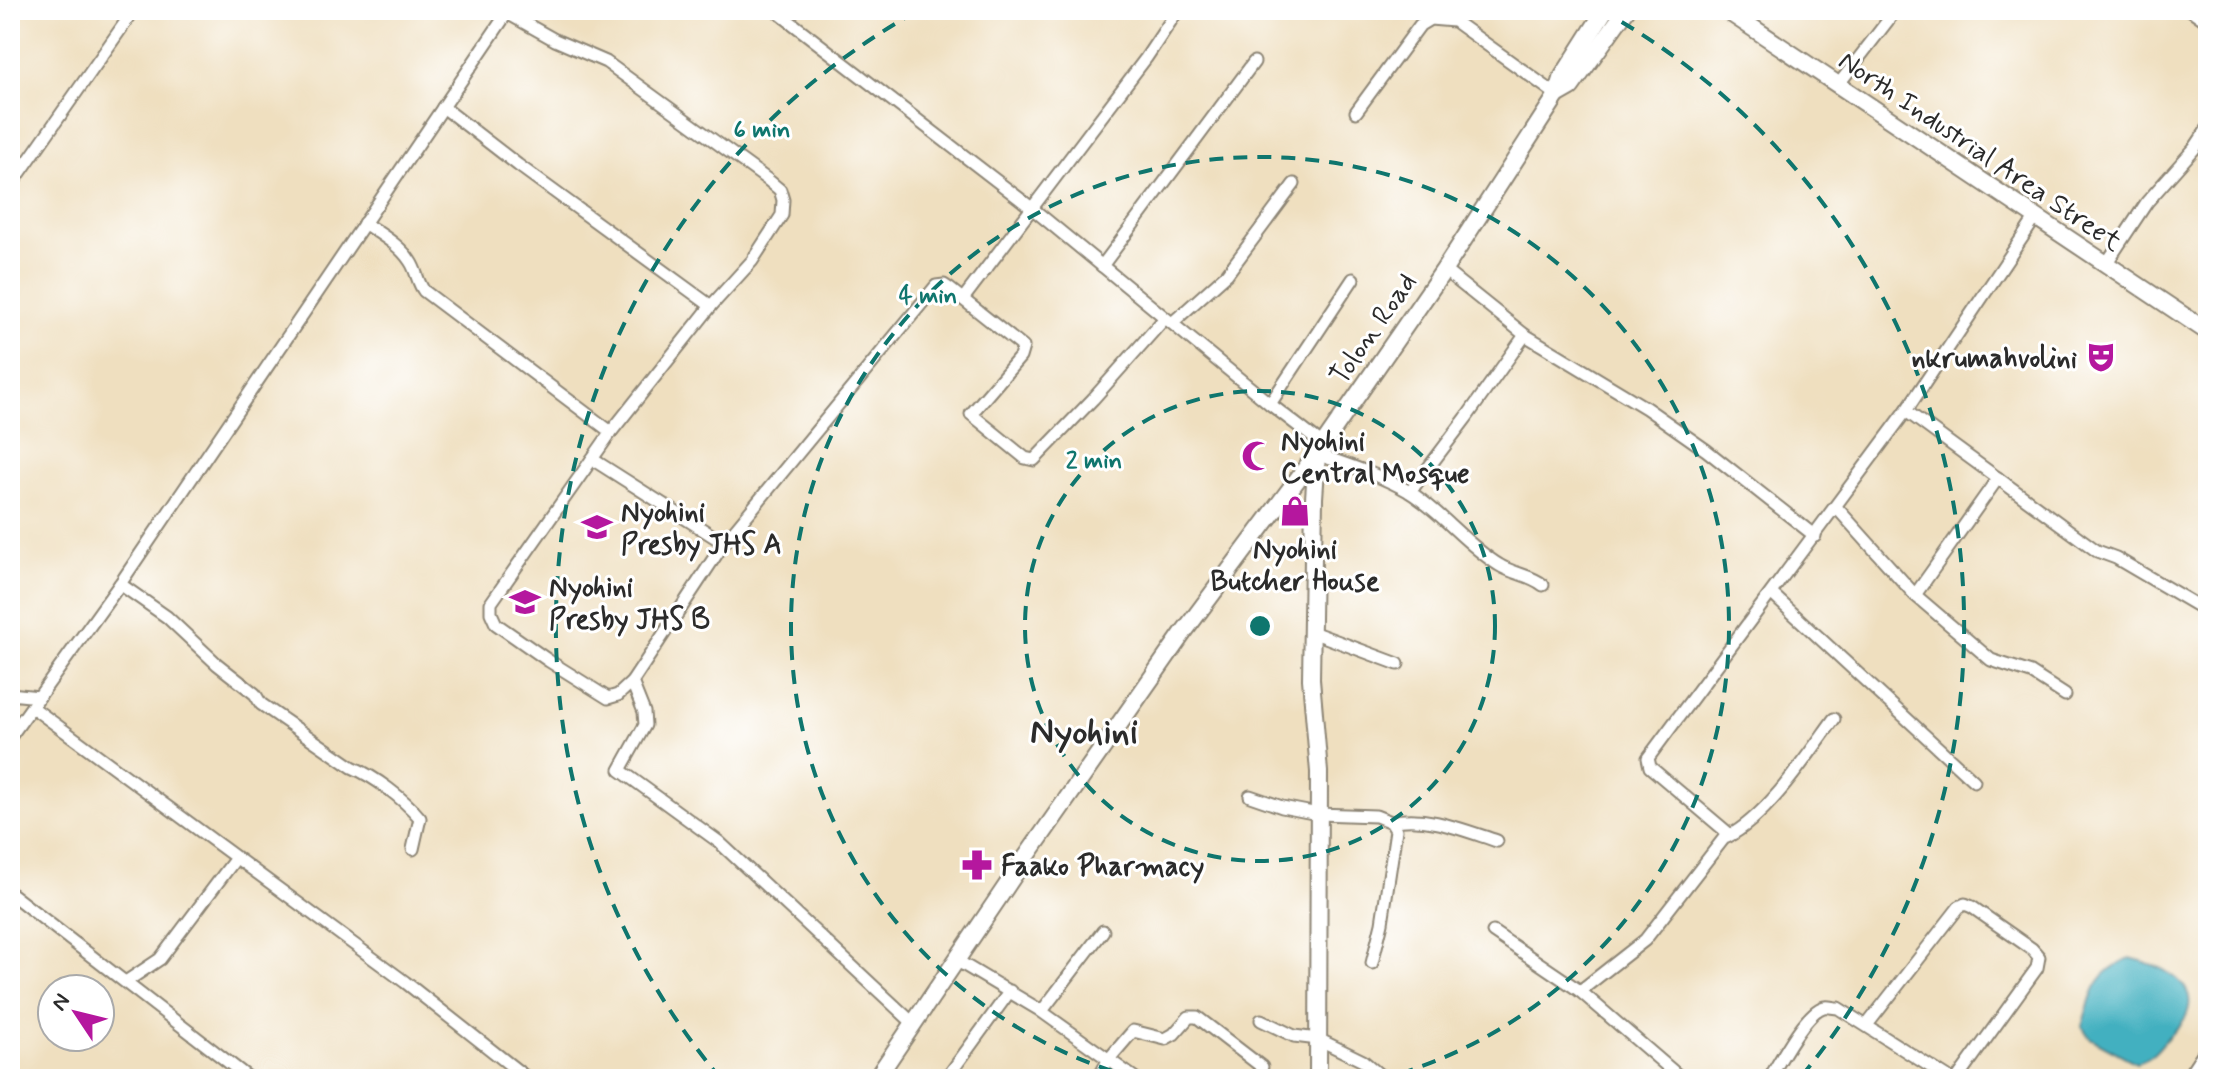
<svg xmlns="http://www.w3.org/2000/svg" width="2218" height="1089" viewBox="0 0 2218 1089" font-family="Mynerve,sans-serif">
  <rect width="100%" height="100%" fill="#fff"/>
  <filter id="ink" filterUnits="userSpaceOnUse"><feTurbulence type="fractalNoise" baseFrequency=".0125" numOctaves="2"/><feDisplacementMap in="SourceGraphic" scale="16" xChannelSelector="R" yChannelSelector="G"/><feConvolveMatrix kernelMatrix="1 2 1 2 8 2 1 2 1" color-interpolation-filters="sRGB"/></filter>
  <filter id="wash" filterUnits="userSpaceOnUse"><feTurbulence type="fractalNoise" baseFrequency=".006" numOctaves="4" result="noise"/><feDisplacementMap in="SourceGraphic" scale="32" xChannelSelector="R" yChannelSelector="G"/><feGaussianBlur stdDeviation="1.8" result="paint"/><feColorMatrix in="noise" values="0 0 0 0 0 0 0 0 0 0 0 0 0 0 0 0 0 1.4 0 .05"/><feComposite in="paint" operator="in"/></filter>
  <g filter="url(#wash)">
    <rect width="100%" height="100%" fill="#efdfbf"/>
    <path fill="#43b0c0" stroke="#376e76" stroke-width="2" d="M2130,958C2153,963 2198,980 2188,1011C2185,1022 2176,1029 2169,1036C2158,1049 2153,1058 2136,1063L2090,1038L2082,1026C2093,991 2094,974 2130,958Z"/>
  </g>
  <g filter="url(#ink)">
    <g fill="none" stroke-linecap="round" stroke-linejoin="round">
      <g stroke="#8d8575" stroke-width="15">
        <g id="street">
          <path d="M775,10L1033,209L1270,404L1323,445"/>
          <path d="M2191,10L2208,22"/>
          <path d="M507,13L555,40L606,62L768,180L780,190L783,200L782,215L752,261L711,306L611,432L491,603V613L496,624L549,661L608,698L618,695L632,682L724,543L936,286L944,285L950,289L1023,347L1020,357L971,414L1025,458L1034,460L1093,399L1165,318"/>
          <path d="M1838,85L1896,10"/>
          <path d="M443,107L518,165L711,306"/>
          <path d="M1356,112L1420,25L1430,19L1454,21L1557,95"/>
          <path d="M10,187L134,10"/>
          <path d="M364,223C380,234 400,245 410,261C417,271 417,282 424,291L611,432"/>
          <path d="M2106,264L2147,202L2194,149L2208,128"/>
          <path d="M1102,266L1254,62"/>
          <path d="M1444,270L1525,335L1646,408L1706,450L1815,536"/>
          <path d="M963,299L1146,58L1178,10"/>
          <path d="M1172,323L1227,274L1294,184"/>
          <path d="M1270,404L1353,279"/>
          <path d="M1906,411L2097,551L2116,558L2208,612"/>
          <path d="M1317,454C1347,465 1380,475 1408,491C1441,511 1466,545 1499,565C1513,574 1531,575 1543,585"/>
          <path d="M592,459L724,543"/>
          <path d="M1410,492L1466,418L1525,335"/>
          <path d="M1836,507L1915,595L1991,660L2031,673L2065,695"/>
          <path d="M120,584L167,617L217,664L255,694L261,704L352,767C375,777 403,798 420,818L413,849"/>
          <path d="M1772,594L1974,781"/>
          <path d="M1915,595L1998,478"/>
          <path d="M1312,632L1398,664"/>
          <path d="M632,682L644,712L645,725L620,770L719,842L914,1024"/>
          <path d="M10,694L39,697"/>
          <path d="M32,707L405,982L528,1079"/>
          <path d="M10,737L120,584L509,10"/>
          <path d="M1250,796L1282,807L1318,814L1376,816L1391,822L1396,830L1382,923L1372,963"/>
          <path d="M1391,822C1426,814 1463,830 1497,841"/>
          <path d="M1727,837C1767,817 1807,756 1834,719"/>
          <path d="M10,893L250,1079"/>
          <path d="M1493,932L1580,991L1682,1079"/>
          <path d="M956,960L1038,1009L1136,1079"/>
          <path d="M127,981L160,959L236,858"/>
          <path d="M1580,991L1645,940L1728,833L1650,767L1648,758L1906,411L2036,217"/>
          <path d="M1042,1011L1103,931"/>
          <path d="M1261,1020L1294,1036L1318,1039L1363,1061L1384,1079"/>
          <path d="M1867,1025L1959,907L1965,904L1972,907L2032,949L2039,957L2037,968L1957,1079"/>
          <path d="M946,1079L1010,991"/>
          <path d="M1098,1079L1109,1059L1133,1031L1165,1039L1174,1034L1189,1017H1197L1262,1067"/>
          <path d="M1769,1079C1779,1063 1806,1011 1824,1007C1829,1006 1833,1008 1838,1008L1950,1079"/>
          <path d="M2186,1079L2208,1046"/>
        </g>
      </g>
      <g stroke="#8d8575" stroke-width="20">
        <g id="secondary">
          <path d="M1726,10L2208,332"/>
          <path d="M1557,95L1571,87L1626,10"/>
          <path d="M1317,454L1314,498L1311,679L1319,772L1318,1079"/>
          <path d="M876,1079L1022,863L1183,633L1323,445L1444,270L1557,95L1563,76L1605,10"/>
        </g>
      </g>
      <use href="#street" stroke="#fff" stroke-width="11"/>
      <use href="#secondary" stroke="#fff" stroke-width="16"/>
    </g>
  </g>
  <g fill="none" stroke="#0f766e" stroke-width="4" stroke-dasharray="14 10">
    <circle cx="1260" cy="626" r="235"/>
    <path d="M1135 1078A469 469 0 1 1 1385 1078"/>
    <path d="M721 1079A704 704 0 0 1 919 10M1601 10A704 704 0 0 1 1799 1079"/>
  </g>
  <defs>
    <g id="theatre-bare" transform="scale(2.4)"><path d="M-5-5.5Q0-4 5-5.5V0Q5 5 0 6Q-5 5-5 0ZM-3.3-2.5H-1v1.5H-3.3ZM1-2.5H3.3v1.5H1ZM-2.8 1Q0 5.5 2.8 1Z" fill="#b5179e" stroke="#fff" stroke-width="2.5" paint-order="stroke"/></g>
    <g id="mosque-bare" transform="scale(2.4)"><path d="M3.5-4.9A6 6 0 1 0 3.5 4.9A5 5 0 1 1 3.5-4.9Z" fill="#b5179e" stroke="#fff" stroke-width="2.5" paint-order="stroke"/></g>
    <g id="shop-bare" transform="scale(2.4)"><path d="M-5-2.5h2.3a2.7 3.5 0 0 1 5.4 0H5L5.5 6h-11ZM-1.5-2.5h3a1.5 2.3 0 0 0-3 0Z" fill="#b5179e" stroke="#fff" stroke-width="2.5" paint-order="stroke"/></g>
    <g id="school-bare" transform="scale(2.4)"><path d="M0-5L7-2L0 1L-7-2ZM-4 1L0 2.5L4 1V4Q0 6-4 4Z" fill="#b5179e" stroke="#fff" stroke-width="2.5" paint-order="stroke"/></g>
    <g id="pharmacy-bare" transform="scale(2.4)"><path d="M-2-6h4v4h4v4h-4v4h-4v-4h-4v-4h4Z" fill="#b5179e" stroke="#fff" stroke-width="2.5" paint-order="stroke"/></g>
  </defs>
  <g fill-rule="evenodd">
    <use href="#theatre-bare" x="2101" y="357"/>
    <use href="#mosque-bare" x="1257" y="456"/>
    <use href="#shop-bare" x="1295" y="511"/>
    <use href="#school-bare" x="597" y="527"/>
    <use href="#school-bare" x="525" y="602"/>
    <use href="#pharmacy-bare" x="977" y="865"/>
  </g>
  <g text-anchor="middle" stroke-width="6" stroke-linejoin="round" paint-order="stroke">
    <g font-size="28" fill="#2b2b2b" stroke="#fff">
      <text transform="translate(1981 150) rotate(34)" y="10">North Industrial Area Street</text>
      <text transform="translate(1372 328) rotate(-55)" y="10">Tolon Road</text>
    </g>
    <g font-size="28" font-weight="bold" fill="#2b2b2b" stroke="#fff" text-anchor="start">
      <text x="2077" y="367" text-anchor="end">nkrumahvolini</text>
      <text x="1281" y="450">Nyohini<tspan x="1281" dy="32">Central Mosque</tspan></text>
      <text x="621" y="521">Nyohini<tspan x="621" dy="32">Presby JHS A</tspan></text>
      <text x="1295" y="558" text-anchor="middle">Nyohini<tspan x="1295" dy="32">Butcher House</tspan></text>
      <text x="549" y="596">Nyohini<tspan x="549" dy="32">Presby JHS B</tspan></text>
      <text x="1001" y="875">Faako Pharmacy</text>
    </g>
    <g font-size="36" font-weight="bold" fill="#2b2b2b" stroke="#fff">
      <text x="1084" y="743">Nyohini</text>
    </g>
  </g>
  <circle cx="1260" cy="626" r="12" fill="#0f766e" stroke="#fff" stroke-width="4"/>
  <g font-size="24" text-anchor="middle" font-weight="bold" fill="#0f766e" stroke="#fff" stroke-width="6" stroke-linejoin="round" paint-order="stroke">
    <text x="762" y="137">6 min</text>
    <text x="928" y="303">4 min</text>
    <text x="1094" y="468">2 min</text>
  </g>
  <rect width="2218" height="1089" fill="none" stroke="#fff" stroke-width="40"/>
  <g transform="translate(76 1013) rotate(305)"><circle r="38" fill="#ffffff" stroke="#aaaaaa" stroke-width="2"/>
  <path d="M0-6L14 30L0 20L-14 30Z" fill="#b5179e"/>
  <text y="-12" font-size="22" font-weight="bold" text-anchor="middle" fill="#2b2b2b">N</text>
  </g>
</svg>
